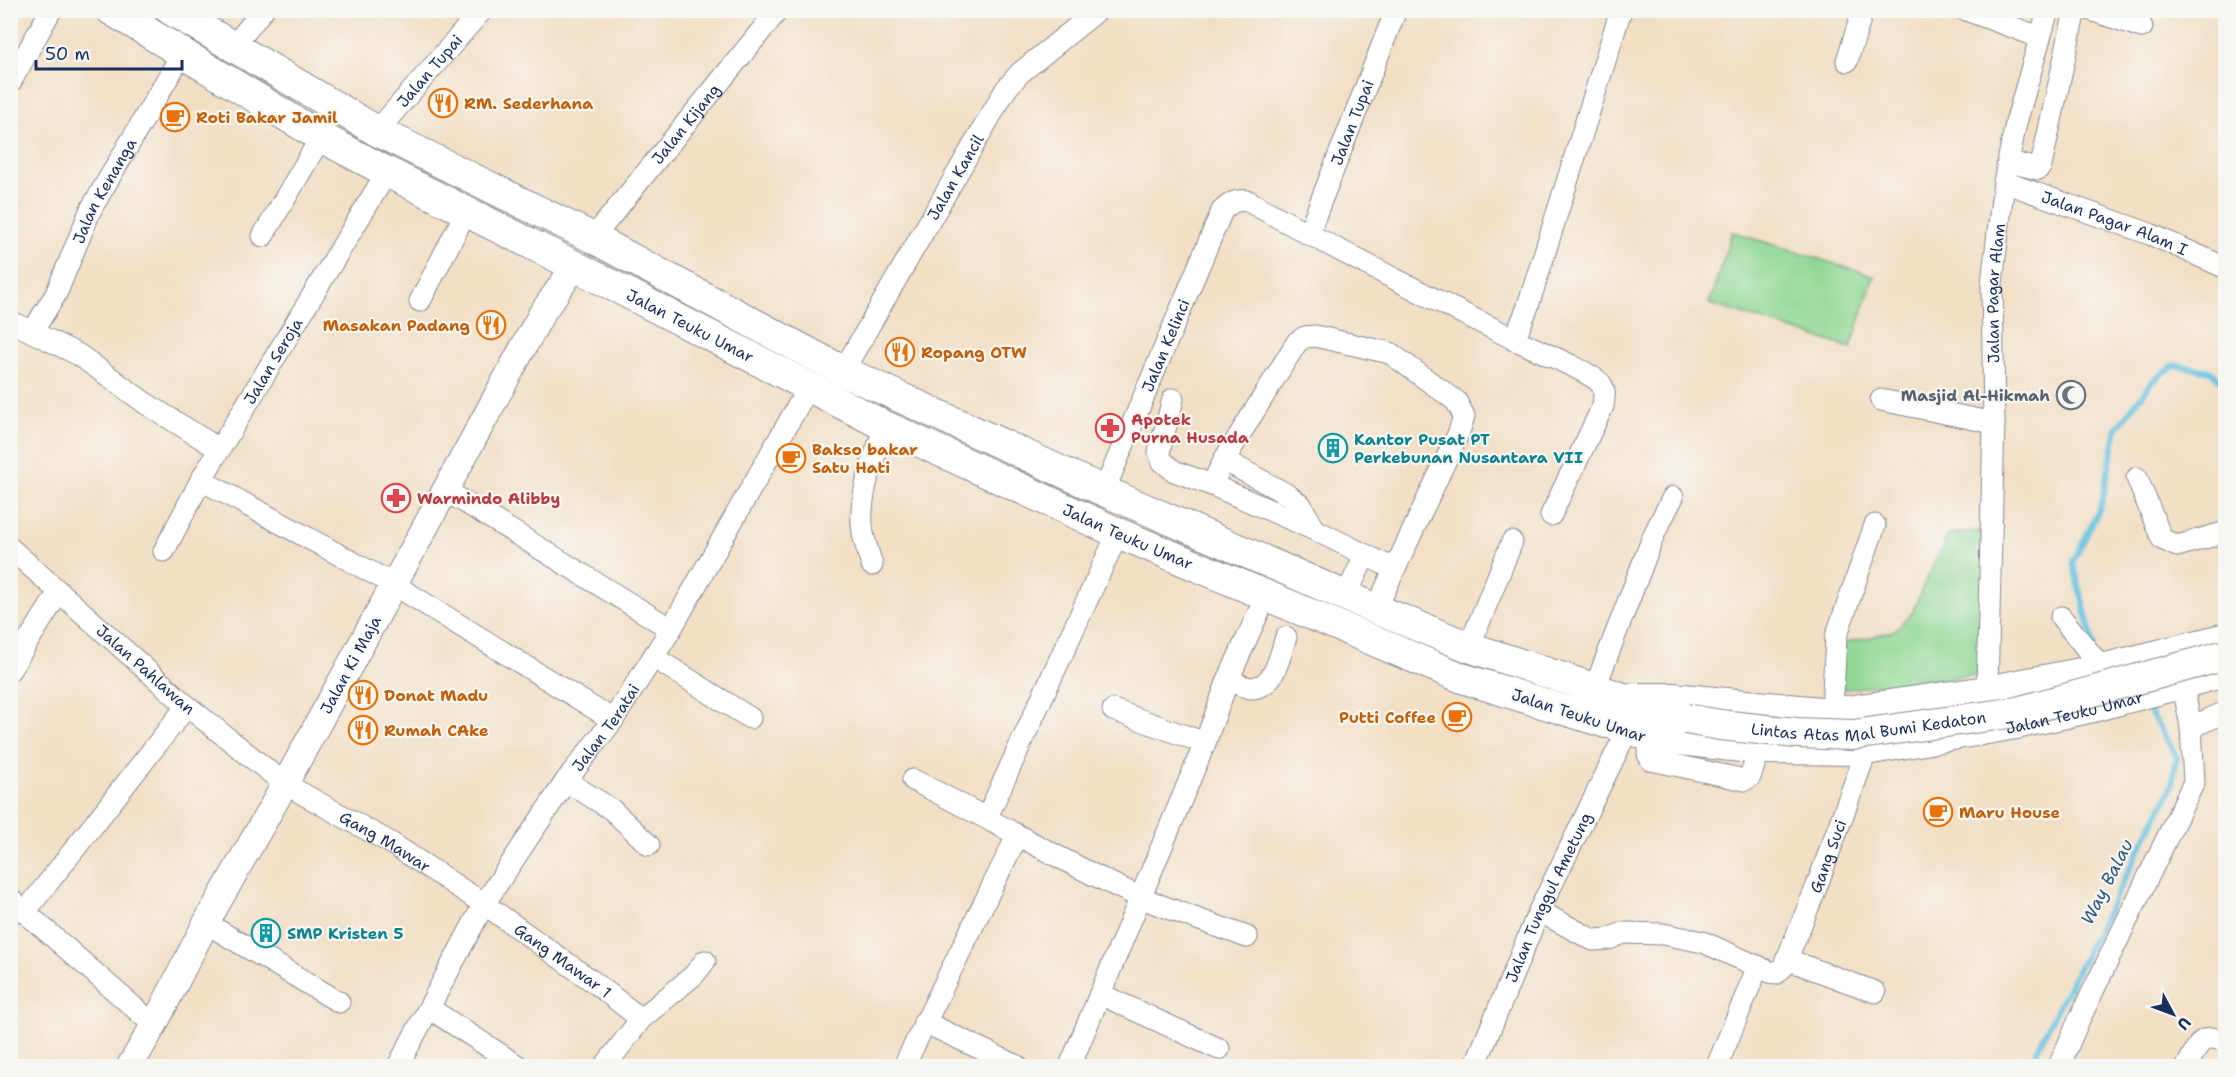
<svg xmlns="http://www.w3.org/2000/svg" width="2236" height="1077" viewBox="0 0 2236 1077" font-family="'Shantell Sans',sans-serif">
  <rect width="100%" height="100%" fill="#f6f6f2"/>
  <filter id="ink" filterUnits="userSpaceOnUse"><feTurbulence type="fractalNoise" baseFrequency=".0167" numOctaves="2"/><feDisplacementMap in="SourceGraphic" scale="12" xChannelSelector="R" yChannelSelector="G"/><feConvolveMatrix kernelMatrix="1 2 1 2 8 2 1 2 1" color-interpolation-filters="sRGB"/></filter>
  <filter id="wash" filterUnits="userSpaceOnUse"><feTurbulence type="fractalNoise" baseFrequency=".008" numOctaves="4" result="noise"/><feDisplacementMap in="SourceGraphic" scale="24" xChannelSelector="R" yChannelSelector="G"/><feGaussianBlur stdDeviation="1.35" result="paint"/><feColorMatrix in="noise" values="0 0 0 0 0 0 0 0 0 0 0 0 0 0 0 0 0 1.4 0 .05"/><feComposite in="paint" operator="in"/></filter>
  <g filter="url(#wash)">
    <rect width="100%" height="100%" fill="#f3dfc4"/>
    <g fill="#8fd793" stroke="#558378" stroke-width="1.5">
      <path d="M1732,232L1874,276L1851,348L1709,304Z"/>
      <path d="M1989,529L1985,674L1837,690L1842,644L1894,631L1912,613L1922,589L1948,535Z"/>
    </g>
    <g fill="none" stroke-linecap="round" stroke-linejoin="round">
      <g stroke="#61c0df" stroke-width="6">
        <path d="M2094,646L2073,562L2101,506L2117,428L2153,381L2174,365L2210,371L2226,385"/>
        <path d="M2030,1066L2045,1033L2171,789L2177,757L2149,710"/>
      </g>
    </g>
  </g>
  <g filter="url(#ink)">
    <g fill="none" stroke-linecap="round" stroke-linejoin="round">
      <g stroke="#878791" stroke-width="23">
        <g id="minor">
          <path d="M1966,10L2039,37"/>
          <path d="M2091,10L2142,27"/>
          <path d="M233,47L263,10"/>
          <path d="M1847,61L1863,10"/>
          <path d="M10,83L51,10"/>
          <path id="s1" d="M377,131L482,10"/>
          <path d="M2009,162L2038,169L2041,166L2075,10"/>
          <path id="s2" d="M2004,182L2150,234L2226,268"/>
          <path id="s3" d="M1308,234L1396,10"/>
          <path d="M263,236L321,137"/>
          <path id="s4" d="M593,238L778,10"/>
          <path d="M420,301L466,212"/>
          <path d="M10,321L79,355L145,403L219,449"/>
          <path id="s5" d="M32,332L56,294L91,209L183,52"/>
          <path d="M1514,340L1527,309L1621,10"/>
          <path id="s6" d="M843,371L1006,89L1020,73L1098,10"/>
          <path d="M1173,399L1159,452L1162,461L1174,471L1212,485L1315,530L1394,569"/>
          <path d="M1881,400L1994,423"/>
          <path d="M1224,460L1288,495L1301,505L1315,530"/>
          <path d="M2137,478L2162,539L2177,546L2226,532"/>
          <path d="M201,480L393,584L613,720"/>
          <path d="M1212,485L1224,460L1297,342L1305,337L1315,336L1390,353L1456,401L1464,416L1459,432L1376,609"/>
          <path d="M445,490L671,629"/>
          <path id="s7" d="M1104,491L1222,211C1230,203 1236,199 1248,201C1335,249 1423,294 1512,338C1529,347 1592,372 1601,384C1606,391 1604,398 1603,406L1551,515"/>
          <path id="s8" d="M10,548L187,706L285,784L391,843L484,904L595,983L641,1019"/>
          <path id="s9" d="M164,551L201,480L387,172"/>
          <path d="M872,565C869,555 865,544 863,533C857,497 874,459 885,426"/>
          <path d="M1346,596L1365,555"/>
          <path d="M2061,617L2101,667"/>
          <path d="M1469,647L1512,542"/>
          <path d="M653,657L750,718"/>
          <path d="M10,670L59,592"/>
          <path d="M1228,680C1235,683 1244,687 1251,688C1275,688 1280,655 1286,637"/>
          <path id="s10" d="M1987,689L1994,423L1992,283L2004,182L2016,123L2048,10"/>
          <path d="M1594,690L1655,532L1673,497"/>
          <path d="M1113,710L1205,743"/>
          <path d="M1832,711L1836,637L1875,525"/>
          <path d="M2191,727L2226,712"/>
          <path d="M1652,739L1648,754L1651,760L1745,780L1750,777L1759,751"/>
          <path d="M913,780C989,818 1062,862 1140,897C1175,912 1212,924 1247,937"/>
          <path d="M566,781L611,809L649,845"/>
          <path d="M987,817L1118,533"/>
          <path d="M10,899L154,1025"/>
          <path id="s11" d="M1539,911L1593,940L1609,939L1623,933L1663,934L1703,942L1770,972L1777,973L1784,966L1816,888L1866,752"/>
          <path d="M25,912L187,706"/>
          <path d="M206,923L339,1002"/>
          <path d="M1786,959L1875,992"/>
          <path d="M1100,994L1219,1049"/>
          <path d="M429,1008L518,1066"/>
          <path d="M924,1022L1017,1066"/>
          <path id="s12" d="M398,1066L484,904L566,781L613,720L671,629L808,388"/>
          <path d="M605,1066L641,1019L694,975L705,961"/>
          <path d="M904,1066L1017,836"/>
          <path d="M1070,1066L1205,743L1228,680L1266,596"/>
          <path id="s13" d="M1475,1066L1539,911L1627,731"/>
          <path d="M1717,1066L1758,966"/>
          <path d="M2059,1066L2079,1020L2194,782L2191,727L2183,685"/>
          <path d="M2187,1066C2198,1047 2200,1030 2226,1042"/>
        </g>
      </g>
      <g stroke="#878791" stroke-width="28">
        <g id="major">
          <path d="M1632,696H1673L1832,711L1987,689L2101,667L2226,636"/>
          <path id="s14" d="M1610,725L1652,739L1759,751L1866,752L2016,726L2093,709L2226,674"/>
          <path id="s15" d="M130,1066L154,1025L206,923L285,784L542,313L575,266"/>
        </g>
      </g>
      <g stroke="#878791" stroke-width="32">
        <g id="highway">
          <path id="s16" d="M111,10L321,137L387,172L575,266L885,426L1118,533L1462,678L1606,723L1686,719"/>
          <path d="M171,10L377,131L593,238L843,371L1104,491L1376,609L1469,647L1669,713"/>
        </g>
      </g>
      <use href="#minor" stroke="#fff" stroke-width="21"/>
      <use href="#major" stroke="#fff" stroke-width="26"/>
      <use href="#highway" stroke="#fff" stroke-width="30"/>
      <g stroke="#878791" stroke-width="32" stroke-linecap="butt">
        <g id="highway-bridge">
          <path id="s17" d="M1686,719L1720,725L1797,733L1853,735L2017,712L2226,655"/>
        </g>
      </g>
      <use href="#highway-bridge" stroke="#fff" stroke-width="30"/>
    </g>
  </g>
  <defs>
    <g id="restaurant-ring" transform="scale(1.5)"><circle r="9.5" fill="#f6f6f2" stroke="#e8710a" stroke-width="1.5"/><path d="M-5-6h1v4h1v-4h1v4h1v-4h1v5L-1.5 .5V6h-2V.5L-5-1ZM5-6V6H3V1.5H1.5Q1.5-4 5-6Z" fill="#e8710a"/></g>
    <g id="cafe-ring" transform="scale(1.5)"><circle r="9.5" fill="#f6f6f2" stroke="#e8710a" stroke-width="1.5"/><path d="M-5.5-4.5H6V0H3Q3 3.5 0 3.5H-2.5Q-5.5 3.5-5.5 0ZM3-3.2v2h1.7v-2ZM-6 4.5H4V6H-6Z" fill="#e8710a"/></g>
    <g id="mosque-ring" transform="scale(1.5)"><circle r="9.5" fill="#f6f6f2" stroke="#6b7280" stroke-width="1.5"/><path d="M3.5-4.9A6 6 0 1 0 3.5 4.9A5 5 0 1 1 3.5-4.9Z" fill="#6b7280"/></g>
    <g id="pharmacy-ring" transform="scale(1.5)"><circle r="9.5" fill="#f6f6f2" stroke="#e0444e" stroke-width="1.5"/><path d="M-2-6h4v4h4v4h-4v4h-4v-4h-4v-4h4Z" fill="#e0444e"/></g>
    <g id="building-ring" transform="scale(1.5)"><circle r="9.5" fill="#f6f6f2" stroke="#0f9aa8" stroke-width="1.5"/><path d="M-4-6H4V6H1V3H-1V6H-4ZM-2.5-4.3h1.7v1.8h-1.7ZM.8-4.3h1.7v1.8H.8ZM-2.5-1h1.7V.8h-1.7ZM.8-1h1.7V.8H.8Z" fill="#0f9aa8"/></g>
  </defs>
  <g fill-rule="evenodd">
    <use href="#restaurant-ring" x="443" y="103"/>
    <use href="#cafe-ring" x="175" y="117"/>
    <use href="#restaurant-ring" x="491" y="325"/>
    <use href="#restaurant-ring" x="900" y="352"/>
    <use href="#mosque-ring" x="2071" y="395"/>
    <use href="#pharmacy-ring" x="1110" y="428"/>
    <use href="#building-ring" x="1333" y="448"/>
    <use href="#cafe-ring" x="791" y="458"/>
    <use href="#pharmacy-ring" x="396" y="498"/>
    <use href="#restaurant-ring" x="363" y="695"/>
    <use href="#cafe-ring" x="1457" y="717"/>
    <use href="#restaurant-ring" x="363" y="730"/>
    <use href="#cafe-ring" x="1938" y="812"/>
    <use href="#building-ring" x="266" y="933"/>
  </g>
  <g text-anchor="middle" stroke-width="4.5" stroke-linejoin="round" paint-order="stroke">
    <g font-size="16" fill="#1b2f5e" stroke="#f6f6f2">
      <text dy="6" stroke="none"><textPath href="#s1" startOffset="80">Jalan Tupai</textPath></text>
      <text dy="6" stroke="none"><textPath href="#s3" startOffset="120">Jalan Tupai</textPath></text>
      <text dy="6" stroke="none"><textPath href="#s4" startOffset="147">Jalan Kijang</textPath></text>
      <text dy="6" stroke="none"><textPath href="#s6" startOffset="224">Jalan Kancil</textPath></text>
      <text dy="6" stroke="none"><textPath href="#s5" startOffset="159">Jalan Kenanga</textPath></text>
      <text dy="6" stroke="none"><textPath href="#s2" startOffset="118">Jalan Pagar Alam I</textPath></text>
      <text dy="6" stroke="none"><textPath href="#s10" startOffset="396">Jalan Pagar Alam</textPath></text>
      <text dy="6" stroke="none"><textPath href="#s16" startOffset="660">Jalan Teuku Umar</textPath></text>
      <text dy="6" stroke="none"><textPath href="#s7" startOffset="158">Jalan Kelinci</textPath></text>
      <text dy="6" stroke="none"><textPath href="#s9" startOffset="219">Jalan Seroja</textPath></text>
      <text dy="6" stroke="none"><textPath href="#s16" startOffset="1146">Jalan Teuku Umar</textPath></text>
      <text dy="6" stroke="none"><textPath href="#s15" startOffset="458">Jalan Ki Maja</textPath></text>
      <text dy="6" stroke="none"><textPath href="#s8" startOffset="182">Jalan Pahlawan</textPath></text>
      <text dy="6" stroke="none"><textPath href="#s14" startOffset="471">Jalan Teuku Umar</textPath></text>
      <text transform="translate(1579 715) rotate(18)" y="6">Jalan Teuku Umar</text>
      <text dy="6" stroke="none"><textPath href="#s17" startOffset="184">Lintas Atas Mal Bumi Kedaton</textPath></text>
      <text dy="6" stroke="none"><textPath href="#s12" startOffset="398">Jalan Teratai</textPath></text>
      <text dy="6" stroke="none"><textPath href="#s8" startOffset="478">Gang Mawar</textPath></text>
      <text dy="6" stroke="none"><textPath href="#s11" startOffset="382">Gang Suci</textPath></text>
      <text dy="6" stroke="none"><textPath href="#s13" startOffset="184">Jalan Tunggul Ametung</textPath></text>
      <text dy="6" stroke="none"><textPath href="#s8" startOffset="692">Gang Mawar 1</textPath></text>
    </g>
    <g font-size="16" font-weight="bold" fill="#c56008" stroke="#f6f6f2" text-anchor="start">
      <text x="464" y="109">RM. Sederhana</text>
      <text x="196" y="123">Roti Bakar Jamil</text>
      <text x="470" y="331" text-anchor="end">Masakan Padang</text>
      <text x="921" y="358">Ropang OTW</text>
      <text x="812" y="455">Bakso bakar<tspan x="812" dy="18">Satu Hati</tspan></text>
      <text x="384" y="701">Donat Madu</text>
      <text x="1436" y="723" text-anchor="end">Putti Coffee</text>
      <text x="384" y="736">Rumah CAke</text>
      <text x="1959" y="818">Maru House</text>
    </g>
    <g font-size="16" font-weight="bold" fill="#5b616d" stroke="#f6f6f2" text-anchor="end">
      <text x="2050" y="401">Masjid Al-Hikmah</text>
    </g>
    <g font-size="16" font-weight="bold" fill="#be3a42" stroke="#f6f6f2" text-anchor="start">
      <text x="1131" y="425">Apotek<tspan x="1131" dy="18">Purna Husada</tspan></text>
      <text x="417" y="504">Warmindo Alibby</text>
    </g>
    <g font-size="16" font-weight="bold" fill="#0d838f" stroke="#f6f6f2" text-anchor="start">
      <text x="1354" y="445">Kantor Pusat PT<tspan x="1354" dy="18">Perkebunan Nusantara VII</tspan></text>
      <text x="287" y="939">SMP Kristen 5</text>
    </g>
    <g font-size="18" font-style="italic" fill="#305a85" stroke="#f6f6f2">
      <text transform="translate(2107 882) rotate(-63)" y="6">Way Balau</text>
    </g>
  </g>
  <rect width="2236" height="1077" fill="none" stroke="#f6f6f2" stroke-width="36"/>
  <g transform="translate(2173 1014) rotate(131)" stroke="#f6f6f2" stroke-width="4.5" paint-order="stroke">
  <path d="M0-4.5L10 22L0 15L-10 22Z" fill="#1b2f5e"/>
  <text y="-9" font-size="16" font-weight="bold" text-anchor="middle" fill="#1b2f5e">U</text>
  </g>
  <path d="M36 60v9h146v-9" fill="none" stroke="#1b2f5e" stroke-width="3"/>
  <text x="45" y="60" font-size="18" fill="#1b2f5e" stroke="#f6f6f2" stroke-width="4.5" paint-order="stroke">50 m</text>
</svg>
